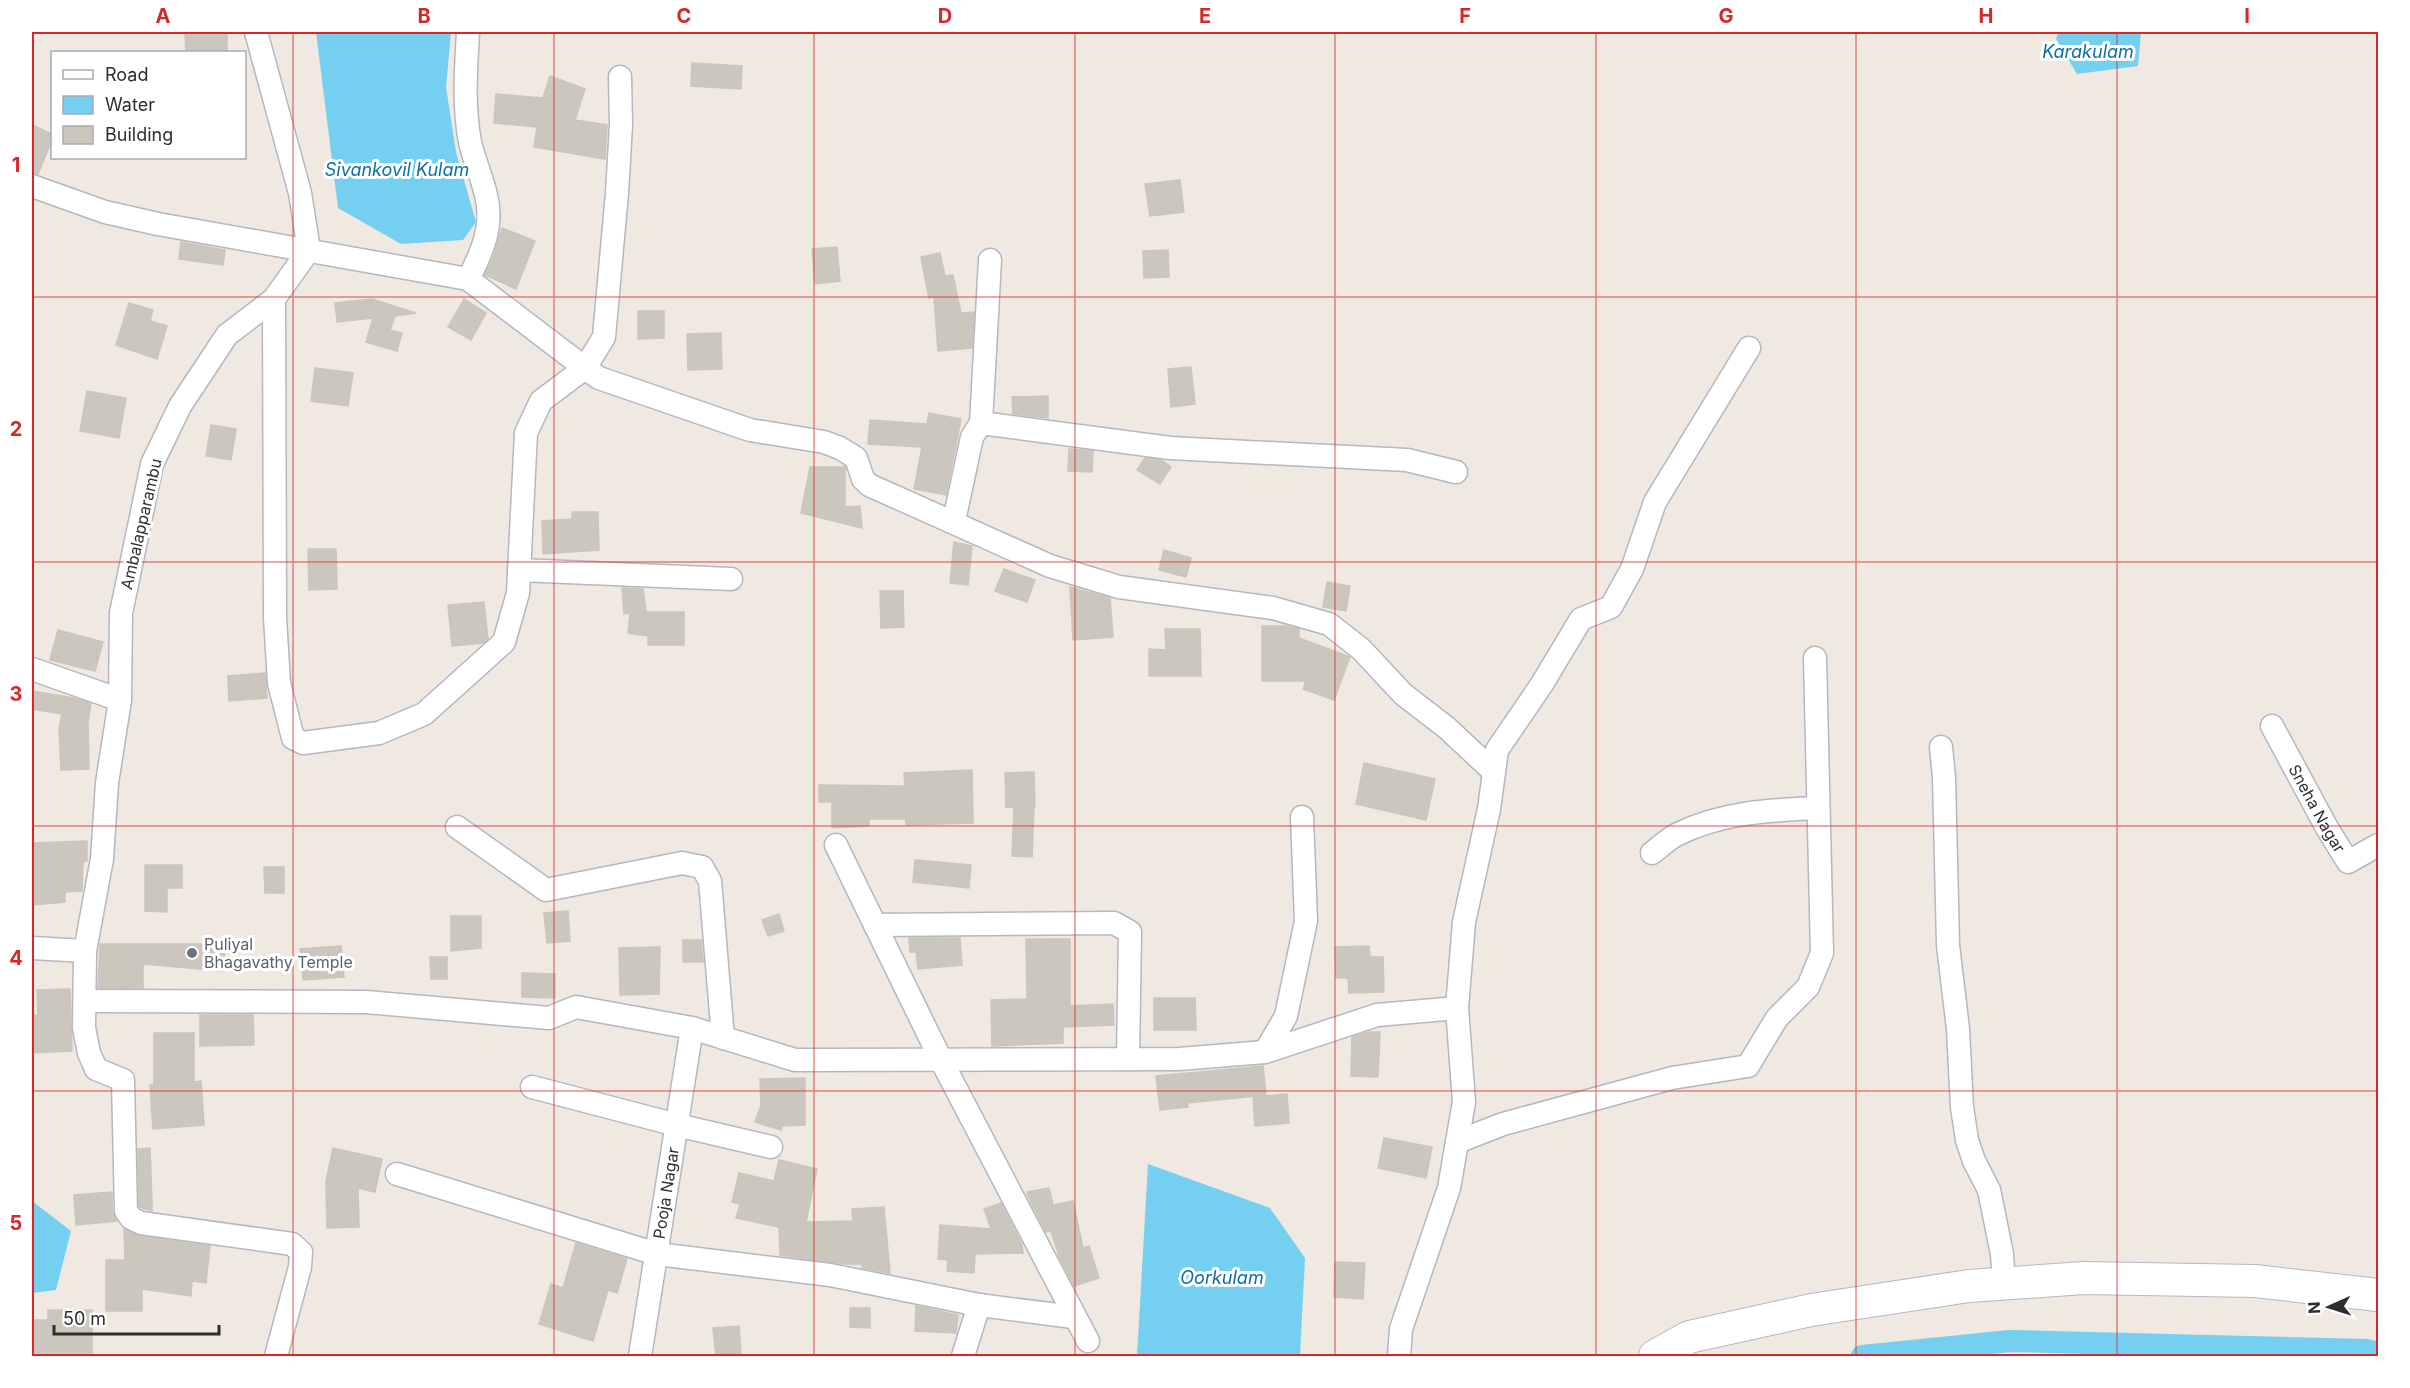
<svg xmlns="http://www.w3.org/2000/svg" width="2410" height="1388" viewBox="0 0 2410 1388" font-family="Inter,sans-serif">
  <rect width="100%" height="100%" fill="#efe9e1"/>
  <g fill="#75cff0">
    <path d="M316,32H451L446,87L456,152L476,222L463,240L401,244L338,208Z"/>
    <path d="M2058,32H2141L2138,66L2077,74L2056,39Z"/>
    <path d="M1148,1164L1270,1208L1305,1258L1300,1356H1137Z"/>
    <path d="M32,1201L71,1231L56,1290L32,1293Z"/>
  </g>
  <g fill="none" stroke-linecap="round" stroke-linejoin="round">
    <path stroke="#75cff0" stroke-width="22" d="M1862,1356L2010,1341L2366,1350L2378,1353"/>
  </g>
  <g fill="#cbc7bf" stroke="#cbc5ba" stroke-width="1.5">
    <path d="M185,32H227V52H186Z"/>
    <path d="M692,63L742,66L741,89L691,86Z"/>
    <path d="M550,76L585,89L575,120L607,125L605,159L534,147L537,127L494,123L496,94L543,98Z"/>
    <path d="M32,125L52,134V140L38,174L32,173Z"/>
    <path d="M1180,180L1184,212L1150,216L1145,184Z"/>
    <path d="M502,228L535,241L516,289L485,275L495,253Z"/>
    <path d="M181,242L225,250L223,265L179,259Z"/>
    <path d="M837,247L840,281L815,284L812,249Z"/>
    <path d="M1168,250L1169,277L1144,278L1143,251Z"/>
    <path d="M940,253L945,276L953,275L961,313L974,312L972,348L938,351L934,297L929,298L921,257Z"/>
    <path d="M372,299L416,313L395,316L390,330L402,333L397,351L366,342L373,318L337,322L335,303Z"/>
    <path d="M464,299L486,313L471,340L448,327Z"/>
    <path d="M129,303L153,310L150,321L167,326L157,359L116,345Z"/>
    <path d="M638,311H664V338L638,339Z"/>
    <path d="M721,333L722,369L688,370L687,334Z"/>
    <path d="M1191,367L1195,404L1171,407L1168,369Z"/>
    <path d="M315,368L353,373L348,406L311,401Z"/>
    <path d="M87,391L126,398L119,438L80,431Z"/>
    <path d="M1048,396V418L1013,414L1012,397Z"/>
    <path d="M929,413L961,419L946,495L914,489L922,447L868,444L870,420L927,424Z"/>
    <path d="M211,425L236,429L231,460L206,456Z"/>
    <path d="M1069,449L1093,451L1092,472L1068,471Z"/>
    <path d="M1145,458L1161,460L1171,467L1160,484L1137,470Z"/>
    <path d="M810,467H845V507L860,506L862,528L801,513Z"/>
    <path d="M572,512H598L599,550L543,554L542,521L572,519Z"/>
    <path d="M954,542L972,546L968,585L950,583Z"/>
    <path d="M308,549H336L337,589L309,590Z"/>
    <path d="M1164,550L1191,558L1186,577L1159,570Z"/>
    <path d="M1004,569L1035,580L1027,602L995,591Z"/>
    <path d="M1327,582L1350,586L1346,611L1323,607Z"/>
    <path d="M1070,587L1110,598L1113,637L1073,640Z"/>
    <path d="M622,588L643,589L646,612H684V645H648V636L628,633L630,613L624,614Z"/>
    <path d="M880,591H903L904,627L881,628Z"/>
    <path d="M484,602L488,639L483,643L452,646L448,605Z"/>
    <path d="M1262,626H1286L1299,629V638L1350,657L1334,700L1303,689L1306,681H1262Z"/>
    <path d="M1165,629H1200L1201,676H1149V649L1166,650Z"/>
    <path d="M58,630L103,642L95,671L50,660Z"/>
    <path d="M265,673L267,698L229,701L228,676Z"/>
    <path d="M32,691L74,698L91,704L88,722L89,769L61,770L59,729L62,714L32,709Z"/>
    <path d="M1364,763L1435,779L1426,820L1356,804Z"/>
    <path d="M972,770L973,823L906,825V819H869V826L832,828V802H819V785L905,786L904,773Z"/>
    <path d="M1034,772L1035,806H1034L1032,857L1012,856L1014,807H1006L1005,773Z"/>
    <path d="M87,841V861L83,862L82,891L65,892V902L32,905V843Z"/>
    <path d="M915,860L971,865L969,888L913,882Z"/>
    <path d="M145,865H182V888H167V912L145,911Z"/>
    <path d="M264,867H284V893H265Z"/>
    <path d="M568,911L570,941L547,943L544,913Z"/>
    <path d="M779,914L784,931L768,936L762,920Z"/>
    <path d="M451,916H481V948L451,951Z"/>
    <path d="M909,938H960L962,965L918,969L916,952H910Z"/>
    <path d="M1026,939H1070V1006L1113,1004L1114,1025L1063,1027V1043L992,1046L991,1000L1027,999Z"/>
    <path d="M683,940H701L703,962H683Z"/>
    <path d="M100,944H225L223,971L143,964V988H98Z"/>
    <path d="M341,946L344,977L303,980L300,949Z"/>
    <path d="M1369,946L1370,957H1383L1384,992L1349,993L1348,978H1336L1335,947Z"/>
    <path d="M660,947L659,994L620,995L619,948Z"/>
    <path d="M430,957H447V979H431Z"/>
    <path d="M522,973L555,974V998L522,997Z"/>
    <path d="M70,989L72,1051L32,1053V1015H38L37,990Z"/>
    <path d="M1154,998H1195L1196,1030H1154Z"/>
    <path d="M200,1015H253L254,1045L200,1046Z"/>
    <path d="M1369,1032H1380L1378,1077L1351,1076L1352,1037Z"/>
    <path d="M154,1033H194V1082L201,1081L204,1125L153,1129L150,1085H154Z"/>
    <path d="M1263,1066L1266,1095L1187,1103L1188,1107L1160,1110L1156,1076Z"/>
    <path d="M805,1078V1125L782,1126L781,1130L755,1122L761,1105L760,1079Z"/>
    <path d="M1287,1094L1289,1123L1255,1126L1253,1097Z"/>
    <path d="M1384,1138L1432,1147L1426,1178L1378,1168Z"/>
    <path d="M150,1148L152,1203V1211L139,1207L138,1149Z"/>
    <path d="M333,1148L382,1159L375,1192L358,1188L359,1227L327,1228L326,1181Z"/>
    <path d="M779,1160L817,1169L806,1222L853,1221L852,1209L884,1207L890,1273L862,1268V1264H845L780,1255L779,1227L736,1218L740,1204L732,1202L739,1173L774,1181Z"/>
    <path d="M1049,1188L1053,1205L1073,1201L1083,1248L1089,1246L1099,1278L1074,1286L1059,1256L1051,1231L1046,1232L1027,1194V1192Z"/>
    <path d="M112,1192V1211L117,1221L76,1225L74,1195Z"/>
    <path d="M1001,1203L1022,1245L1023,1253L975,1254L974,1273L947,1271L948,1260L938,1259L940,1225L991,1229L984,1209Z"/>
    <path d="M124,1229L139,1236L210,1246L206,1283L192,1281L191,1296L142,1289V1311H106V1260H125Z"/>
    <path d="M576,1243L627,1259L617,1293L608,1290L593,1341L539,1324L551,1284L563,1288Z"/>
    <path d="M1335,1262L1365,1263L1363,1299L1334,1297Z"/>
    <path d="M916,1306L958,1315L956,1333L915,1331Z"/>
    <path d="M850,1308H870V1328L850,1327Z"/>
    <path d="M48,1310H92V1353H32V1320H48Z"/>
    <path d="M739,1326L741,1355L716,1356L713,1328Z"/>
  </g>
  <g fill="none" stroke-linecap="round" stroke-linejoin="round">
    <g stroke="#b4b7c1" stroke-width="25">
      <g id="street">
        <path d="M256,32L300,193L309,250L274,299L227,335L180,406L152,464L121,613L120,700L107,783L102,859L85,951L84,1028L89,1053L96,1069L123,1080L126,1211L131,1218L141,1223L292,1244L301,1252L300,1267L276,1356"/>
        <path d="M620,77L621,125L617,193L604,337L585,368L599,378L750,430L824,442L840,448L856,458L863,479L869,485L1050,566L1119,587L1273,608L1329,624L1361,649L1403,694L1447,728L1494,772"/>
        <path d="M32,186L105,212L158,224L468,279L585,368L541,401L526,433L518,593L504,642L424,714L379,733L303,743L293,738L279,683L275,617L274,299"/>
        <path d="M468,279C482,253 494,225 486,195C482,177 474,160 470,142C463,105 466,68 468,32"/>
        <path d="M981,423L1170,448L1407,460L1456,472"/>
        <path d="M954,521L972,437L981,423L990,260"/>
        <path d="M519,570L731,579"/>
        <path d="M32,669L120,700"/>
        <path id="s1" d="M2272,726L2327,828L2348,862L2378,845"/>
        <path d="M1941,747L1944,777L1948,945L1958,1029L1962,1107L1967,1140L1974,1161L1989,1190L2002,1254L2004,1284"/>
        <path d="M457,827L546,890L682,863L702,867L710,881L723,1038"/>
        <path d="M836,845L941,1060L1088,1341"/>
        <path d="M1652,853C1660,847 1669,838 1678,834C1722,812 1771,810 1818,808"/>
        <path d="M875,925L1114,923L1130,932L1128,1059"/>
        <path d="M32,948L85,951"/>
        <path d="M85,1001L366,1002L549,1018L576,1007L692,1028L795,1060L1179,1059L1265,1052L1377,1015L1457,1008"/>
        <path d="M1265,1052L1286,1016L1306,921L1302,817"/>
        <path d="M532,1087L677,1125L771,1147"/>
        <path d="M1457,1142L1503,1124L1672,1078L1748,1066L1777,1018L1808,987L1822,953L1815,658"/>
        <path d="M397,1174L657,1254L830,1275L979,1305L1073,1317"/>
        <path id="s2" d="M640,1356L692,1028"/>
        <path d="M963,1356L979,1305"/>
        <path d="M1399,1356L1401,1329L1449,1188L1464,1102L1457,1008L1464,922L1489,809L1497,750L1542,684L1581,619L1611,607L1632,569L1655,502L1749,348"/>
      </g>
    </g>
    <g stroke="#b4b7c1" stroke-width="34">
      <path id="secondary" d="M1655,1356L1689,1337L1811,1310L1969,1286L2084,1278L2255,1281L2378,1295"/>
    </g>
    <use href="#street" stroke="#fff" stroke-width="22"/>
    <use href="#secondary" stroke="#fff" stroke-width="32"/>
  </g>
  <path fill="none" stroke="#d62828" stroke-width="1.5" stroke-opacity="0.55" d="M293,32V1356M554,32V1356M814,32V1356M1075,32V1356M1335,32V1356M1596,32V1356M1856,32V1356M2117,32V1356M32,297H2378M32,562H2378M32,826H2378M32,1091H2378"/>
  <circle fill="#6b7280" stroke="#fff" stroke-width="2" cx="192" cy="953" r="6"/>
  <g text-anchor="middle" stroke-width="6" stroke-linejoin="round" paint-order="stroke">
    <g font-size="16" fill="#2e2e2e" stroke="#fff">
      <text transform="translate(141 524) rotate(-77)" y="6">Ambalapparambu</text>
      <text dy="6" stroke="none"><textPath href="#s1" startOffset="94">Sneha Nagar</textPath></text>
      <text dy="6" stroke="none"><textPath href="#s2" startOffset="165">Pooja Nagar</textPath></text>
    </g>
    <g font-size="16" fill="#5b616d" stroke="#fff" text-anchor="start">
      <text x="204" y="950">Puliyal<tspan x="204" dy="18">Bhagavathy Temple</tspan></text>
    </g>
    <g font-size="18" font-style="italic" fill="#0d6fa3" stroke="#fff">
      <text x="2088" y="58">Karakulam</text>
      <text x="397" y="176">Sivankovil Kulam</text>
      <text x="1222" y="1284">Oorkulam</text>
    </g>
  </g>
  <rect width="2410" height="1388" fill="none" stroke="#ffffff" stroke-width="66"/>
  <rect x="51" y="51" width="195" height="108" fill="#ffffff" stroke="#ababab" stroke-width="1.5"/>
  <rect x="63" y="70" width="30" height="9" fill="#ffffff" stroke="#ababab" stroke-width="1.5"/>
  <text x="105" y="81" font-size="18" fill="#2e2e2e">Road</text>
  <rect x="63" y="96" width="30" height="18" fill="#75cff0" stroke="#ababab" stroke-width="1.5"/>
  <text x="105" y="111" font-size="18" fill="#2e2e2e">Water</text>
  <rect x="63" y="126" width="30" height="18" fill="#cbc7bf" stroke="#ababab" stroke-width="1.5"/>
  <text x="105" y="141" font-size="18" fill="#2e2e2e">Building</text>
  <g transform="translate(2329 1307) rotate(267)" stroke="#ffffff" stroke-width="4.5" paint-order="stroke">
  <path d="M0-4.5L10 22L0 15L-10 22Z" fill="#2e2e2e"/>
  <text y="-9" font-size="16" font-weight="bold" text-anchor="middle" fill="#2e2e2e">N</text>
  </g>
  <path d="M54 1325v9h165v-9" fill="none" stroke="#2e2e2e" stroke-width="3"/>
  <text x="63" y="1325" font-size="18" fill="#2e2e2e" stroke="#ffffff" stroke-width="4.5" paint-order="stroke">50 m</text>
  <rect x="33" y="33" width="2344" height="1322" fill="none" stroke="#d62828" stroke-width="2"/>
  <g font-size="20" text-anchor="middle" font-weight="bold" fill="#d62828">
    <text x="163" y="23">A</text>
    <text x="424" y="23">B</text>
    <text x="684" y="23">C</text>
    <text x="945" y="23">D</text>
    <text x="1205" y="23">E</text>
    <text x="1465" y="23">F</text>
    <text x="1726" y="23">G</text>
    <text x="1986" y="23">H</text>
    <text x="2247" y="23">I</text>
    <text x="16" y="172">1</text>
    <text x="16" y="436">2</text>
    <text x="16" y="701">3</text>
    <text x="16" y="965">4</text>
    <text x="16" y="1230">5</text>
  </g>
</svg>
